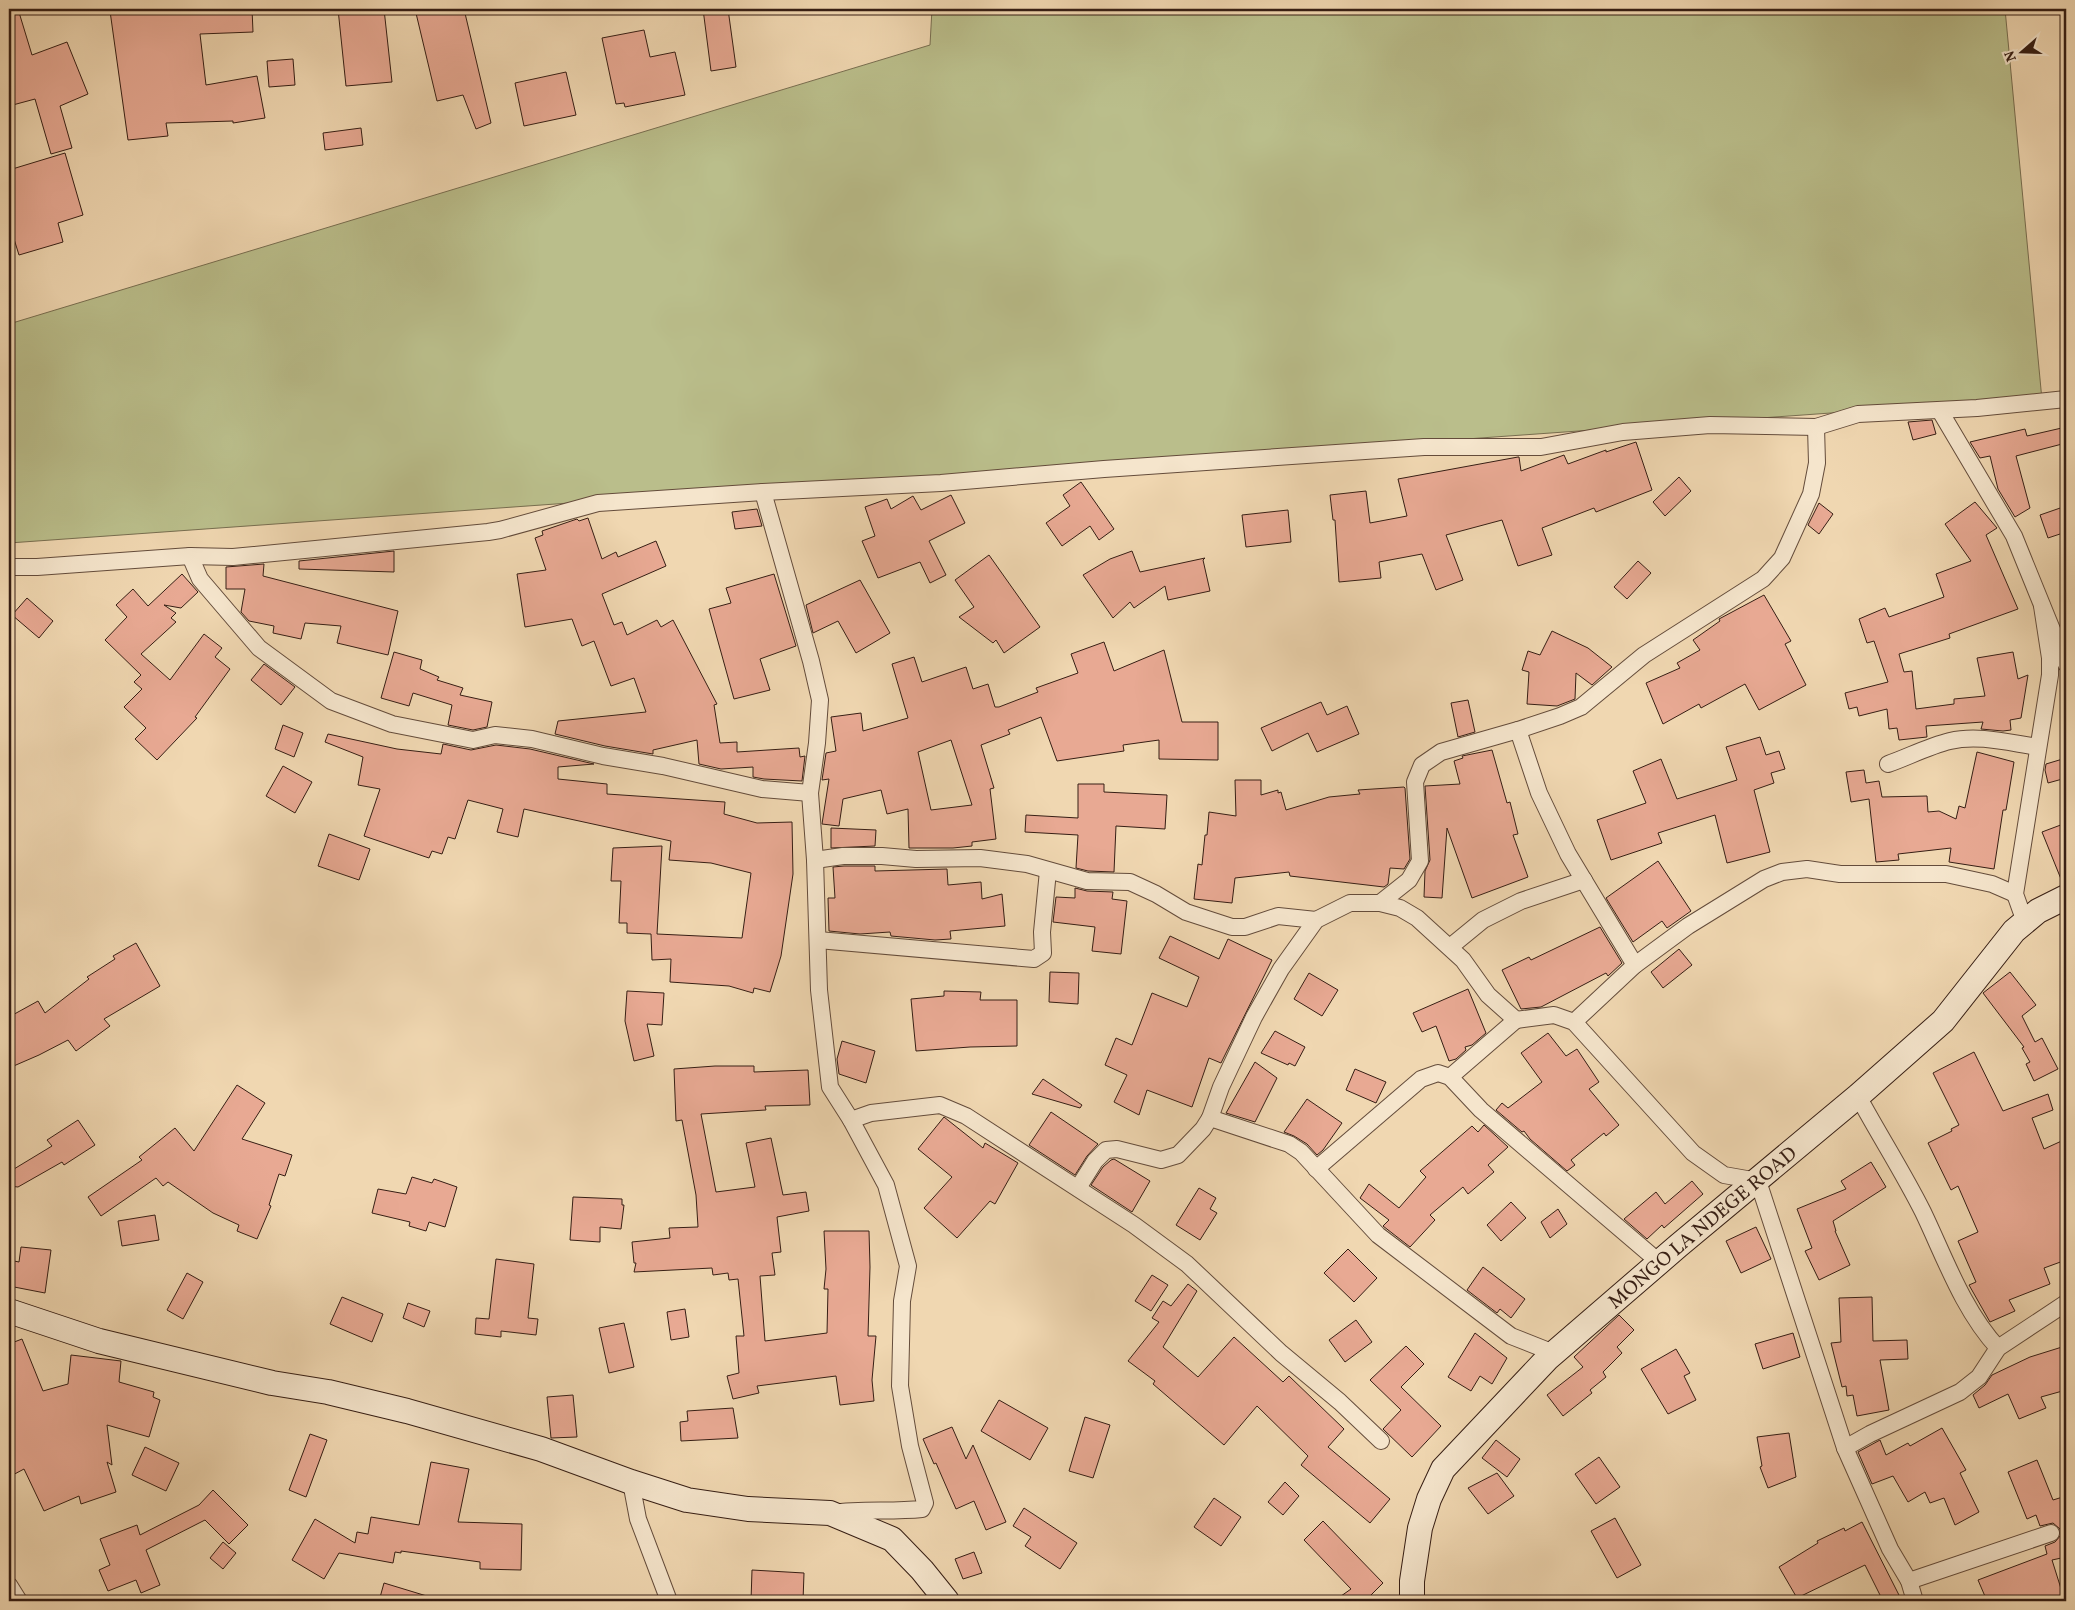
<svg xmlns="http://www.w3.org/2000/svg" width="2075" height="1610" viewBox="0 0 2075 1610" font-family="Vollkorn,serif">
  <rect width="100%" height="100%" fill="#f0d7b1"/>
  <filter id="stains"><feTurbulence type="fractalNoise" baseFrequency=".004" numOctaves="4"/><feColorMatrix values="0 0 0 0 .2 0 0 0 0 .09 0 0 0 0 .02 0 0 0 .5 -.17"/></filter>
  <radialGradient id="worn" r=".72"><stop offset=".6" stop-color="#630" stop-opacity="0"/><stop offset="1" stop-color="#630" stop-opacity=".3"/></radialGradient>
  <path fill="#babe8b" stroke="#786e50" d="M932,9H2005L2042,400L1943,405L9,543V324L930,45Z"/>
  <g fill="#e8a993" stroke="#361e14" fill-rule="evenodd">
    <path d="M9,9H18L32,55L67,42L88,94L60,106L72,148L51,154L35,99L9,106Z"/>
    <path d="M126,9H252L253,32L200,34L206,85L257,76L265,118L233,123V121L166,123L168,136L128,140L110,11Z"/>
    <path d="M338,9H384L392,82L346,86Z"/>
    <path d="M415,9H464L491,123L476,129L463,95L437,101Z"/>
    <path d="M703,9H728L736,67L711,71Z"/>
    <path d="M644,30L650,57L675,52L685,95L625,107L624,103L616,104L602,38Z"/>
    <path d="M293,59L295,85L269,87L267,61Z"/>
    <path d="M566,72L576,115L524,126L515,83Z"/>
    <path d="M361,128L363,145L325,150L323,133Z"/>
    <path d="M65,153L83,215L58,223L63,242L19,255L9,223V170Z"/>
    <path d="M1932,420L1936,434L1913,440L1908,422Z"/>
    <path d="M2066,427V443L2016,456L2030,508L2015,517L1998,489L1990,456L1980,458L1970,442L2025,429L2027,436Z"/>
    <path d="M1636,442L1652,490L1596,512L1594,508L1542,528L1552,555L1518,566L1502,520L1446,535L1463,580L1436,590L1422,554L1379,562L1381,578L1339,582L1335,520H1333L1330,495L1366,491L1370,523L1407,516L1398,479L1518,457H1519L1521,471L1564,455L1568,464L1606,450V452Z"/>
    <path d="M1679,477L1691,491L1665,516L1653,502Z"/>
    <path d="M1081,482L1114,529L1099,540L1090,526L1062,546L1046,523L1070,506L1063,495Z"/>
    <path d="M951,495L965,523L929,541L946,575L930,583L920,562L878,578L862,541L875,536L865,507L887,499L891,509L913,496L921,510Z"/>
    <path d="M1975,502L1997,528L1986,535L2018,609L1949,634L1950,638L1899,654L1904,672L1912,671L1916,709L1954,704V699L1985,696L1977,658L2013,652L2018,679L2028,675L2021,718L2010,720L2011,730L2003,731L1981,729L1983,722L1926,726L1927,737L1899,740L1897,728L1889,729L1887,709L1859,716L1857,707L1849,709L1845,693L1888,682L1874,641L1867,643L1859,619L1885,608L1889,617L1944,597L1936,574L1971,561L1945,524Z"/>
    <path d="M1819,503L1833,514L1819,534L1808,525Z"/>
    <path d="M2066,506V532L2048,538L2040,515Z"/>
    <path d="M757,509L762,526L735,529L732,512Z"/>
    <path d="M1288,510L1291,542L1246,547L1242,515Z"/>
    <path d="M588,518L602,559L616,552L618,557L656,541L666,566L602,594L614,625L622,622L627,635L657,620L661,627L673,620L717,704L714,705L720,743L737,742V752L799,748L800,757L805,756L802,781L764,779L753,777V767L721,769L699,764L697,740L653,750V754L605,746L555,734L558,721L646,712L634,678L611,686L594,641L582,646L572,619L525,627L517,574L546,570L535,538L543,535L542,531L577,519L579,521Z"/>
    <path d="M394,551V572L299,569V561Z"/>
    <path d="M1132,551L1140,572L1205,558L1203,560L1210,591L1168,600L1165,586L1134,608L1130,602L1113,618L1083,575L1110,559Z"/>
    <path d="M989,555L1040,627L1004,653L996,640L993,643L959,617L974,607L955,580Z"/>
    <path d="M1638,561L1651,573L1627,599L1614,587Z"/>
    <path d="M264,564L263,576L398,611L388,655L337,643L341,626L305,623L301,639L273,633L274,626L249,621L241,612L245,589H226V567Z"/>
    <path d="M182,574L198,592L181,608L164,605L176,613L171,618L176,622L141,654L170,680L204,634L222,648L215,657L230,669L195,717L197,718L157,760L135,739L146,728L124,707L142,689L134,682L141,675L105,640L127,617L116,605L133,589L148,606Z"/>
    <path d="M774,574L796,646L760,659L770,690L734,699L709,609L731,603L726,588Z"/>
    <path d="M860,580L890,633L856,653L838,621L813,633L806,605Z"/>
    <path d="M1764,595L1791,641L1785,644L1806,685L1759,710L1745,684L1701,708L1699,704L1663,724L1646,683L1680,668L1677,663L1700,650L1693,640L1720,621L1719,619Z"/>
    <path d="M27,598L53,621L39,638L12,615Z"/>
    <path d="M1552,631L1588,648L1612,667L1592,685L1576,673L1575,699L1557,706L1527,704L1529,672L1522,670L1528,651L1540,655Z"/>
    <path d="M1104,642L1114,671L1164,650L1182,722H1218V760L1159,759V740L1123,745L1124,751L1057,761L1041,717L1008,730L1010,734L981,745L994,788L990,789L996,839L972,842V846L953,848H909L908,809L887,814L881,790L843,799L839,826L822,824L829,779L822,780L826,753L836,751L831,717L861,713L863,731L908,718L892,664L914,657L922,682L966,667L973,689L988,684L995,707H999L1038,692L1036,688L1078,673L1071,654ZM951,740L972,805L931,810L918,752Z"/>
    <path d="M394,652L422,660L420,669L439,677L437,680L463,688L460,695L492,702L487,727L473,730L448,725L452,705L413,693L409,706L381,698Z"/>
    <path d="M264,664L295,687L281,705L251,680Z"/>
    <path d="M1468,700L1475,732L1458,737L1451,703Z"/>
    <path d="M1321,702L1327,715L1347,706L1359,734L1317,752L1308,733L1272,751L1261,728Z"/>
    <path d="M283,725L303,733L294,757L275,749Z"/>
    <path d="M328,734L397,749L441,754L443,744L471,750L496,745L530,749L594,764L558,767V779L607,784V794L725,802L724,814L757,823L792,822L793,874L781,956L770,992L754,988L753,993L729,986L670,982L671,959L652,960L651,934L627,933V923H619L621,881H611L613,848L662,846L657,934L742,938L751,873L711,863L669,860L671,841L524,809L518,837L497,832L503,809L468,800L455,839L448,837L442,854L432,851L429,858L364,836L380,789L358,785L363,757L325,742Z"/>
    <path d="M1760,737L1766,755L1779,751L1785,769L1771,773L1774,783L1754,790L1770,852L1727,863L1715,815L1658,833L1662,843L1611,860L1597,820L1646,803L1633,771L1661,759L1677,799L1737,780L1726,747Z"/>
    <path d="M1492,750L1507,803L1510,802L1518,834L1513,835L1528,877L1472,898L1447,828L1442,898L1424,897L1425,871L1430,860L1425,786L1460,784L1454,761L1463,758L1462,756Z"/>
    <path d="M1977,752L2014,762L2006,810H2003L1994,869L1949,862L1951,848L1898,854L1899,860L1876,862L1869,799L1851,802L1846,772L1864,770L1866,783L1879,781L1882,797L1927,796L1928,812L1939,811L1956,819L1959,806L1965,808Z"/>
    <path d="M2066,758V778L2048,783L2045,770L2046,764Z"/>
    <path d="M283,766L312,782L295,813L266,796Z"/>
    <path d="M1235,780H1261V795L1278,790V793L1281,792L1286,810L1329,797L1360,794L1358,790L1404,787L1405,788L1410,859L1404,869L1390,868L1388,884L1384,887L1290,876L1289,872L1235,878L1232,903L1194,899L1198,864L1202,865L1205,835H1207L1209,812L1236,816Z"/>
    <path d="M1078,784H1104V792L1167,795L1165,829L1116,826L1114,872L1088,871L1076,868L1078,835L1025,832L1026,815L1078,818Z"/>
    <path d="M2066,823V883L2063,884L2042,832Z"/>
    <path d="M831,828L876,830L875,846L831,848Z"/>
    <path d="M329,834L370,849L359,880L318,866Z"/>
    <path d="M1658,861L1691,911L1667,928L1662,921L1633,942L1606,898Z"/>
    <path d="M844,866H875V871L947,869L948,885L981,882L982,899L1002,894L1005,926L950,931L951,939L935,940L891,936L890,932L860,934L829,931L828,898H835L833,867Z"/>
    <path d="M1075,888L1087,891L1113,892L1112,899L1127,901L1121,954L1092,951L1095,927L1053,922L1056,897L1075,898Z"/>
    <path d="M1600,927L1622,963L1608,976L1606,973L1541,1007L1521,1009L1502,970L1529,957L1531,960Z"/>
    <path d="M1170,936L1219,959L1228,939L1272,960L1221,1063L1209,1058L1192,1107L1147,1090L1139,1115L1114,1102L1127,1075L1105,1065L1116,1038L1132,1045L1152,993L1187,1007L1199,977L1159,958Z"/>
    <path d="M136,943L160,986L104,1019L110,1026L76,1051L68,1040L39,1055L9,1068V1017L38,1001L45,1013L89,979L87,977L115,959L113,956Z"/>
    <path d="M1679,949L1692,965L1663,988L1651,972Z"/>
    <path d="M1050,972L1079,973L1078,1004L1049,1002Z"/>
    <path d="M2010,972L2036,1005L2022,1016L2035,1042L2042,1038L2058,1069L2034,1081L2026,1064L2030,1062L2022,1048L2024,1047L1983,993Z"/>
    <path d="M1309,973L1338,990L1322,1016L1294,999Z"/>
    <path d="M1468,989L1486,1033L1472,1045L1465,1047L1466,1050L1456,1059L1449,1061L1436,1026L1422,1032L1413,1013Z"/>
    <path d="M627,991L664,993L662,1025L647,1024L654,1056L634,1061L625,1021Z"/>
    <path d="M944,991L981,992L980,1000H1017V1046L970,1047L916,1051L911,999L944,996Z"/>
    <path d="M1275,1031L1305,1047L1295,1066L1289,1063L1288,1065L1261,1053Z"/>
    <path d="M1548,1033L1566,1056L1577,1049L1599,1082L1589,1089L1619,1125L1606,1136L1604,1133L1571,1160L1575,1165L1567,1171L1530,1139L1524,1131L1522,1132L1496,1110L1502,1103L1508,1108L1542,1082L1521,1053Z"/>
    <path d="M842,1041L875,1051L866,1083L839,1074L837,1059Z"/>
    <path d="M1974,1052L2003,1111L2048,1094L2053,1110L2032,1118L2044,1149L2066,1139V1260L2044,1268L2050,1284L2009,1300L2015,1311L1990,1322L1969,1285L1976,1282L1958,1241L1978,1232L1958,1186L1951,1190L1928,1143L1952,1131L1951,1129L1959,1125L1933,1073Z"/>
    <path d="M1255,1062L1277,1078L1255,1122L1226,1113Z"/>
    <path d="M715,1066H754V1072L808,1070L810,1105L765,1106L766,1110L701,1114L716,1192L755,1187L746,1143L771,1138L783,1195L806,1192L809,1211L777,1217L781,1252L772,1253L775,1275L760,1276L765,1341L827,1333L828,1289H824L826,1269L824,1231H869L870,1267L868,1336H876L872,1380L874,1401L840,1405L836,1376L757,1386L759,1393L733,1399L727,1376L739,1373L736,1336H744L738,1279L729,1280L728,1273L713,1275L712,1268L634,1272L636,1263H634L632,1242L670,1238L669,1228L698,1227L696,1195L682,1120L676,1121L674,1069Z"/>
    <path d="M1355,1069L1386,1082L1376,1103L1346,1090Z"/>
    <path d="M1043,1079L1082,1105L1080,1108L1032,1094Z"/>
    <path d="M237,1085L265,1103L242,1139L292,1155L285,1176L279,1174L269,1205L271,1206L257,1239L237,1231L239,1225L213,1213L168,1182L163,1186L156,1178L101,1216L88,1197L142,1160L139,1157L175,1128L194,1151Z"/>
    <path d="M1307,1099L1342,1123L1323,1150L1317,1155L1307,1144L1294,1136L1284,1132Z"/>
    <path d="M1051,1112L1098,1144L1087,1156L1075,1175L1029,1145Z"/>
    <path d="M944,1117L983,1148L985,1143L1018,1163L995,1204L990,1201L957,1238L924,1208L952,1177L918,1149Z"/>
    <path d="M78,1120L95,1145L64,1165L62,1162L18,1187L9,1186V1172L52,1146L47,1140Z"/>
    <path d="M1484,1125L1508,1147L1488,1165L1494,1172L1468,1194L1463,1187L1430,1215L1435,1220L1410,1247L1383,1226L1389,1220L1360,1198L1369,1184L1399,1208L1426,1177L1420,1171L1472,1126L1478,1132Z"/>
    <path d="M1114,1159L1150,1181L1132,1212L1091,1185L1103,1167L1111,1160Z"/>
    <path d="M1871,1162L1886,1187L1833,1221L1836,1231H1835L1850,1265L1819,1280L1805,1251L1812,1248L1797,1209L1846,1189L1841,1181Z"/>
    <path d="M412,1177L432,1183L434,1179L457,1187L445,1227L429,1222L426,1231L409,1226L410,1222L372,1213L378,1189L406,1194Z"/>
    <path d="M1692,1181L1703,1194L1664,1228L1662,1225L1647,1239L1624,1219L1656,1192L1665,1204Z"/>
    <path d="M1199,1188L1216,1198L1210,1209L1217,1213L1200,1240L1176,1225Z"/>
    <path d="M573,1197L622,1199V1205H624L621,1229L600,1227V1242L570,1240Z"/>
    <path d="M1511,1202L1526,1218L1501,1241L1487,1225Z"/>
    <path d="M1558,1209L1567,1224L1550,1238L1541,1222Z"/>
    <path d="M155,1215L159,1240L122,1246L118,1221Z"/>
    <path d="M1756,1227L1771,1259L1741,1273L1726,1241Z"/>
    <path d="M21,1247L51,1250L45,1293L9,1286V1260L19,1262Z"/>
    <path d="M1348,1249L1377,1278L1354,1302L1324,1273Z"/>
    <path d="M496,1259L534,1264L528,1318L538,1319L536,1335L501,1331V1337L475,1334L476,1318L489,1319Z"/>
    <path d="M1483,1267L1525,1299L1511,1318L1500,1309L1497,1313L1467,1290Z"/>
    <path d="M187,1273L203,1282L183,1319L167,1310Z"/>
    <path d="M1152,1275L1168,1285L1151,1311L1135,1301Z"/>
    <path d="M1188,1284L1197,1291L1163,1347L1198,1377L1234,1337L1283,1382L1289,1376L1344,1429L1328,1447L1390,1499L1370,1523L1301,1465L1308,1456L1257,1406L1224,1445L1153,1384L1155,1381L1128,1361L1159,1322L1152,1318L1163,1301L1171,1306Z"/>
    <path d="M342,1297L383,1314L372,1342L330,1324Z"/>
    <path d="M1872,1297L1873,1341L1907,1340L1908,1359L1880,1360L1889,1410L1857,1416L1853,1395L1847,1396L1846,1386L1842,1387L1831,1343L1841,1342L1839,1298Z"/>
    <path d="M408,1303L430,1311L424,1327L403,1318Z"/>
    <path d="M685,1309L689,1337L671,1340L667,1312Z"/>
    <path d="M1619,1315L1634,1330L1617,1347L1622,1353L1603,1372L1606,1377L1590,1390L1592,1393L1563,1416L1547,1395L1583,1367L1574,1357Z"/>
    <path d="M1356,1320L1372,1342L1345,1362L1329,1340Z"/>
    <path d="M624,1323L634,1367L609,1373L599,1328Z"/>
    <path d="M1475,1333L1507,1358L1492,1384L1480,1376L1471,1391L1448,1377Z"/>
    <path d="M1793,1333L1800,1357L1763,1369L1755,1344Z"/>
    <path d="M22,1339L43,1391L68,1384L71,1355L121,1361L119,1382L154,1392L153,1397L160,1400L149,1437L107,1425L112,1465L107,1462L116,1492L81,1504L79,1496L44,1511L24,1469L9,1477V1344Z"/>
    <path d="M1406,1346L1424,1364L1401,1387L1441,1426L1412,1457L1383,1429L1401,1410L1370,1380Z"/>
    <path d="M2062,1347L2066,1360V1390L2041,1397L2046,1408L2019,1419L2008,1394L1979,1408L1973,1395L1985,1385L1992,1375L2030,1357Z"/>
    <path d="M1676,1349L1690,1373L1684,1376L1696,1400L1668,1414L1641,1369Z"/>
    <path d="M573,1395L577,1437L551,1438L547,1397Z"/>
    <path d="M999,1400L1048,1428L1030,1460L981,1431Z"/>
    <path d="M733,1408L738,1438L681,1441L680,1422L688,1421L687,1411Z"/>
    <path d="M1085,1417L1110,1425L1093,1478L1069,1471Z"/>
    <path d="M952,1427L966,1459L973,1445L1006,1522L986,1530L974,1501L956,1509L936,1463L934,1464L923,1439Z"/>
    <path d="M1942,1428L1966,1470L1960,1473L1979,1512L1955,1525L1944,1498L1930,1503L1925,1492L1908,1502L1893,1476L1872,1484L1858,1452L1880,1440L1886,1455L1908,1443L1910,1446Z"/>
    <path d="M1789,1433L1796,1477L1768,1488L1760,1467L1762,1466L1757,1437Z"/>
    <path d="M310,1434L327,1440L306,1497L289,1490Z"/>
    <path d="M1496,1440L1520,1459L1507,1477L1482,1458Z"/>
    <path d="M145,1447L179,1463L166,1491L132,1475Z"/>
    <path d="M1599,1457L1620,1487L1596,1504L1575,1474Z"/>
    <path d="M2037,1460L2053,1500L2066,1496V1557L2052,1560L2063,1595L2044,1601H1987L1978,1580L2047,1554L2045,1546L2055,1542L2061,1535L2060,1529L2053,1523L2040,1526L2036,1515L2027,1519L2008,1472Z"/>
    <path d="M431,1462L469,1469L458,1522L522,1524L521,1570L480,1569V1562L401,1551V1553L395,1552L393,1563L339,1553L324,1579L292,1560L315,1519L355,1543L357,1532L368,1534L371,1517L419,1525Z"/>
    <path d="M1497,1473L1514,1496L1488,1514L1468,1488Z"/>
    <path d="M1285,1482L1299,1496L1283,1515L1268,1502Z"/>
    <path d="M213,1490L248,1525L229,1544L205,1520L146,1550L160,1585L141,1593L136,1580L108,1591L99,1570L110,1565L100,1539L137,1525L140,1535L199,1505Z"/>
    <path d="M1214,1498L1241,1517L1221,1546L1194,1527Z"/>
    <path d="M1024,1508L1077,1543L1060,1569L1025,1546L1031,1537L1013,1526Z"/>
    <path d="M1615,1518L1641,1565L1617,1578L1591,1531Z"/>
    <path d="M1323,1521L1383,1583L1365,1601H1334L1351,1589L1304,1540Z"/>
    <path d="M1862,1522L1902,1601H1883L1865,1565L1797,1598L1779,1567L1818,1543L1817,1541L1844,1528L1845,1531Z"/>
    <path d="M223,1542L236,1553L223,1569L210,1558Z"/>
    <path d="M974,1552L982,1573L963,1579L955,1559Z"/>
    <path d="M752,1570L804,1573L803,1601H751Z"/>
    <path d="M384,1583L430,1597V1601H379Z"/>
  </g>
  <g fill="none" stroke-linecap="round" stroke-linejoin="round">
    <g stroke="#644c3b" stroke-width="18">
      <g id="street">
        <path d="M1940,411L2014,536L2066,664"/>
        <path d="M763,492L811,661L820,700L817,743L810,793L815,860L819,990L830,1087L851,1120L886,1185L908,1266L902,1301L900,1386L910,1446L925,1503L922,1509C892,1512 862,1509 832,1513"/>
        <path d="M190,556L200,579L259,648L331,701L392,724L473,740L495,735L532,739L603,756L663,766L762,789L810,793"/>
        <path d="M9,567H37L190,556L233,557L488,532L500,530L598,503L763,492L941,483L1104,469L1424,447H1541L1623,432L1710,425L1816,427L1858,414L1977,408L2066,399"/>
        <path d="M1518,730L1539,793L1568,854L1635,965"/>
        <path d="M1888,764C1908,757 1929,746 1950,741C1978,734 2010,743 2038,747"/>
        <path d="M815,860L843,856H882L916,859L980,858L1027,864L1087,881L1130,882L1156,894L1186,912L1232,927H1245L1278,916L1316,920"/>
        <path d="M1380,903L1409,880L1420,861L1415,782L1422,765L1441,752L1518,730L1560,716L1581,707L1644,655L1763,579L1782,558L1811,494L1817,463L1816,427"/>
        <path d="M2025,922L2015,894L2050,675V658L2042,606"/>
        <path d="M818,940L1034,959L1043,953L1042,932L1048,871"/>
        <path d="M1450,947L1483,920L1521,901L1584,880"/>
        <path d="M1574,1022L1635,965L1688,926L1764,879L1782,872L1807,869L1840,874H1946L1992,884L2015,894"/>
        <path d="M1450,1077L1516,1020"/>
        <path d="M1858,1096C1879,1135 1903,1172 1923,1212C1945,1258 1963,1310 1998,1348"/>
        <path d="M1210,1118L1221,1087L1254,1017L1281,969L1316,920L1350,903H1380L1400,908L1417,918L1463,960L1488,995L1516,1020L1554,1015L1574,1022L1693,1153L1724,1175L1758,1181L1845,1448L1890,1549L1909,1581L1915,1601"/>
        <path d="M851,1120L871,1113L940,1105L966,1116L1134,1225L1187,1264L1281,1353L1340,1402L1381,1441"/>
        <path d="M1316,1169L1421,1079L1438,1073L1450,1077L1481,1110L1659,1262"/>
        <path d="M1078,1188L1095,1161L1106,1150L1117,1149L1161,1160L1178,1155L1203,1129L1210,1118L1289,1144L1301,1152L1378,1235L1511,1336L1554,1353"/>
        <path d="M1845,1448L1870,1434L1960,1392L1979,1377L1998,1348L2066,1303"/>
        <path d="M631,1482L638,1519L669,1601"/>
        <path d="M1909,1581L2051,1533"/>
        <path d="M9,1585L19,1601"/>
      </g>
    </g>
    <g stroke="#361e14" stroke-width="26">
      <g id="secondary">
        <path d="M9,1311L99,1341L272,1383L328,1392L407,1411L541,1449L631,1482L687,1500L748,1509L830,1513L892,1539L922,1570L947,1601"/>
        <path id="s1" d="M1412,1601V1581L1420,1528L1429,1499L1443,1469L1547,1359L1678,1246L1858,1096L1943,1021L2014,931L2038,911L2066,897"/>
      </g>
    </g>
    <use href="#street" stroke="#f5e5cc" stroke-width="16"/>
    <use href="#secondary" stroke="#f5e5cc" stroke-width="24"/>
  </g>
  <g text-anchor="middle" stroke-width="4" stroke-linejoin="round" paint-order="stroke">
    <g font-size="20" fill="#361e14" stroke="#f5e5cc">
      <text dy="7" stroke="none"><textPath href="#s1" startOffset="492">MONGO LA NDEGE ROAD</textPath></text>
    </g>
  </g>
  <rect width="2075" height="1610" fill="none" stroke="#f0d7b1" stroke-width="30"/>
  <rect x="10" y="10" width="2055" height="1590" fill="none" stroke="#361e14" stroke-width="2.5"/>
  <rect x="15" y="15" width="2045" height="1580" fill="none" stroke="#361e14"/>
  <g transform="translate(2022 52) rotate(250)" stroke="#f5e5cc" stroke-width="4" paint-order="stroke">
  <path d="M0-4L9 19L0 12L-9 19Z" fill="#361e14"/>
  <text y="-8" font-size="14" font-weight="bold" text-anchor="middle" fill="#361e14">N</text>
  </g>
  <rect width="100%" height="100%" filter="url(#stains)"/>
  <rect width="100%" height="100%" fill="url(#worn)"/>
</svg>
